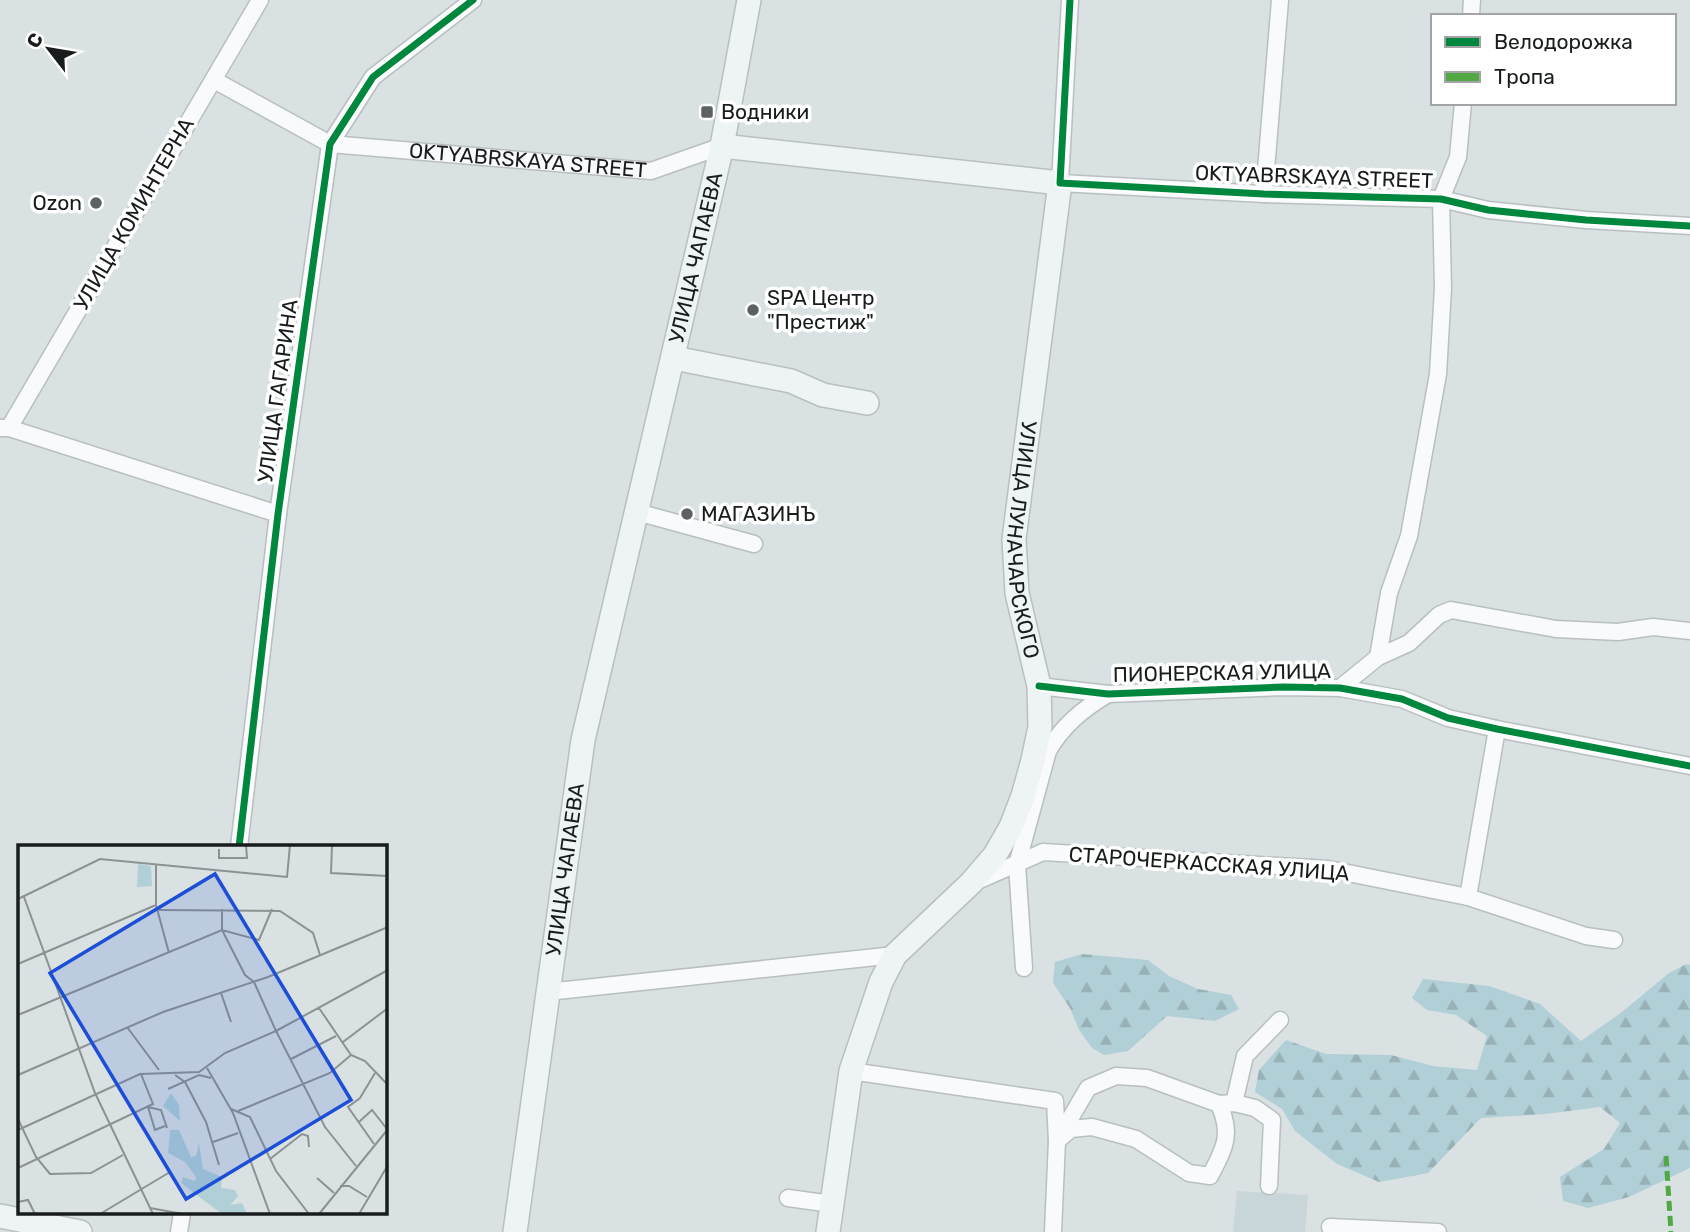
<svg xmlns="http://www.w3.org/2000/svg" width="1690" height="1232" viewBox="0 0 1690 1232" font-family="Rubik,sans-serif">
  <defs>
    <pattern id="forest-firs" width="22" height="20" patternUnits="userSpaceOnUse" patternTransform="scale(1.75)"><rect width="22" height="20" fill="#b0cfd6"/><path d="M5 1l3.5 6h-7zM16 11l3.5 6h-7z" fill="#97b1b7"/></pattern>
  </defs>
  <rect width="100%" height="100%" fill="#dae1e2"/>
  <path fill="#c8d6d9" d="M1237,1191L1308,1195L1305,1232H1233Z"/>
  <g fill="url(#forest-firs)">
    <path d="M1082,954L1148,960L1169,976L1198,989L1231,995L1239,1009L1215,1021L1167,1016L1128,1051L1104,1055L1092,1048L1079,1030L1070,1008L1053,983L1055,962Z"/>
    <path d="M1686,964L1690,965V1168L1629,1197L1588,1208L1563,1201L1560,1177L1604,1149L1620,1123L1600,1107L1545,1114L1481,1118L1428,1173L1379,1182L1337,1164L1295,1131L1282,1109L1255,1092L1259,1070L1286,1040L1326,1054L1391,1055L1433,1066L1477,1070L1487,1036L1456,1015L1427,1010L1412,998L1423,979L1489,986L1540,1004L1581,1041L1622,1012L1669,973Z"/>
  </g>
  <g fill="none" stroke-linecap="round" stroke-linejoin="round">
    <g stroke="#b9bfbf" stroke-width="19">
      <g id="street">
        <path d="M1070,0L1060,183L1264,194L1441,199L1488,210L1586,220L1690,226"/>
        <path d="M1471,16L1472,0"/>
        <path id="s1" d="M214,80L330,144L651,171L722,146"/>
        <path d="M1264,194L1280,0"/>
        <path d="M0,428H9L278,514"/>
        <path d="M9,428L260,0"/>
        <path d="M637,512L754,544"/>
        <path d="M1378,657L1389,593L1409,536L1438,374L1443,288L1441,199L1458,157L1463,103"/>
        <path d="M1039,686L1108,694L1283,687L1340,688L1402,699L1448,718L1497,729L1690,766"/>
        <path d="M1340,688L1378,657L1409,643L1439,615L1451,610L1556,629L1618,632L1653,627L1690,631"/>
        <path d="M239,847L278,514L330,144L373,77L473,0"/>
        <path d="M975,882L1043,852L1328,869L1468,897L1586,936L1614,940"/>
        <path d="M1468,897L1497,729"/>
        <path d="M1024,968L1017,865L1048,751C1063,725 1083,709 1108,694"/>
        <path d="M547,992L895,955"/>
        <path d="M851,1071L1055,1101L1057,1141L1053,1232"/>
        <path d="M1234,1103L1245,1056L1280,1020"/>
        <path d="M1059,1139L1071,1129L1092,1127L1136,1139L1189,1173L1210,1176C1224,1149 1233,1135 1219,1104"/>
        <path d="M1057,1141L1088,1088L1116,1076L1147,1078L1219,1104L1234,1103L1255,1108L1272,1120L1269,1186"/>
        <path d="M788,1198L832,1204"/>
        <path d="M1330,1227L1438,1232"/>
        <path d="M179,1232L182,1213"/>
      </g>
    </g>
    <g stroke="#b9bfbf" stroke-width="26">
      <g id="secondary">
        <path id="s2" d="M722,146L1060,183L1014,539L1017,593L1039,686L1040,727L1033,760L1023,796L1011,827L995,855L971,883L895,955L881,982L851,1071L828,1232"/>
        <path d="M674,358L791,381L823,395L867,403"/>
        <path d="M0,1216L80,1232"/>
        <path id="s3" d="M515,1232L583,740L722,146L749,0"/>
      </g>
    </g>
    <use href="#street" stroke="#f9fafb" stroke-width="16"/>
    <use href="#secondary" stroke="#eef3f3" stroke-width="23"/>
    <path stroke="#52a943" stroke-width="5" stroke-dasharray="10 5" stroke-linecap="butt" d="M1666,1156L1671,1232"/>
    <g stroke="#fff" stroke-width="11">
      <g id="cycleway">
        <path d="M1070,0L1060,183L1264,194L1441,199L1488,210L1586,220L1690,226"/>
        <path d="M1039,686L1108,694L1283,687L1340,688L1402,699L1448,718L1497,729L1690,766"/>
        <path d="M239,847L278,514L330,144L373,77L473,0"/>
      </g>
    </g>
    <use href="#cycleway" stroke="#00873e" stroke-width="7"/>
  </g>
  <g fill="#5c6162" stroke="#fff" stroke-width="2.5">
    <rect x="700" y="105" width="14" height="14" rx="3.5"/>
    <circle cx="96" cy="203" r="7"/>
    <circle cx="753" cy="310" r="7"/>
    <circle cx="687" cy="514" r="7"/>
  </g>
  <g text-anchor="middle" stroke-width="7" stroke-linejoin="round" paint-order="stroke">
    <g font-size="21" fill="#181c1d" stroke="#fff" text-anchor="start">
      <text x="721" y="119">Водники</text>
      <text x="82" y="210" text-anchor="end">Ozon</text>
      <text x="767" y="305">SPA Центр<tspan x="767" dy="24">"Престиж"</tspan></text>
      <text x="701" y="521">МАГАЗИНЪ</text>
    </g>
    <g font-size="21" fill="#181c1d" stroke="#fff">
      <text dy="7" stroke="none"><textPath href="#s1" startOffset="331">OKTYABRSKAYA STREET</textPath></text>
      <text transform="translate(1314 177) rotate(2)" y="7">OKTYABRSKAYA STREET</text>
      <text transform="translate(134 214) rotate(-60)" y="7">УЛИЦА КОМИНТЕРНА</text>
      <text dy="7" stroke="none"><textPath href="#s3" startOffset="992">УЛИЦА ЧАПАЕВА</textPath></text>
      <text transform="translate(278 391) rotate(-82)" y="7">УЛИЦА ГАГАРИНА</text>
      <text dy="7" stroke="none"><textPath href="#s2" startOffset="700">УЛИЦА ЛУНАЧАРСКОГО</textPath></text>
      <text transform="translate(1222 673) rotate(-1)" y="7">ПИОНЕРСКАЯ УЛИЦА</text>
      <text transform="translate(1209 864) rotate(4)" y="7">СТАРОЧЕРКАССКАЯ УЛИЦА</text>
      <text dy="7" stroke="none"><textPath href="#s3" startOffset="366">УЛИЦА ЧАПАЕВА</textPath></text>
    </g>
  </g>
  <g transform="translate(18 845)">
    <rect width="369" height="369" fill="#dae1e2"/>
    <path d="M153,248L161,260L162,276L145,261ZM152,285H161L173,312L178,311L181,298L185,324L204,332L203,343L217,345L220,351L212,360L224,358L229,369H204L163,338L165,332L177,336L178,332L167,317L150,308Z" fill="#b0cfd6"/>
    <path d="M120,19L133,21L134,41L119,42Z" fill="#b0cfd6"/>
    <path fill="none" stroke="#8c9293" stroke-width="2" d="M314,0L313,28L370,31M317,0H352M201,4V13H229L228,0M138,20V60L151,108M6,52L77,248L135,369M0,54L82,14L269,32L272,0M204,64V85L227,130L236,137M141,65L262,66L295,88L302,110M0,119L138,60M203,148L213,177M301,163L333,210L347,216L370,240M0,170L204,85L241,95L254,64M109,182L141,225M325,197L370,163M273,214L318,191M189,223L215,268L252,369M0,230L145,167L250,132L370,82M157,230L167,237L188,277L201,320M150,244L181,230L193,233M130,262L137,285L147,281M130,262L143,265L149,283M213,264L232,272L258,326L291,369M220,266L312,228L333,210M0,274L18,312L32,329L73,328L105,310M341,277L354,265L369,284M0,285L122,229L181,227L207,208L258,186L236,137M195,297L220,288M356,299L330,262L342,253L357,228M252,314L284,289L290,291L291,302M338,321L307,282L258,186L370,125M0,323L135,259L123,229M299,333L316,348M322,341H331L349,352M0,357L10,355L17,369M132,363L165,369M82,369L152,327L140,306M301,369L370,284M341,369L370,320"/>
    <path fill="#1d4ed8" fill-opacity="0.15" stroke="#1d4ed8" stroke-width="3.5" d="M197,29L333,255L168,354L32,128Z"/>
    <rect width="369" height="369" fill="none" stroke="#181c1d" stroke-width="3.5"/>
  </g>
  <rect x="1431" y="14" width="245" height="91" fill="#ffffff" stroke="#a3a4a5" stroke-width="2"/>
  <rect x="1445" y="37" width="35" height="10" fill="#00873e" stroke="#a3a4a5" stroke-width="2"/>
  <text x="1494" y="49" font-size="21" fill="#181c1d">Велодорожка</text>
  <rect x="1445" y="72" width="35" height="10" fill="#52a943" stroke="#a3a4a5" stroke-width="2"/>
  <text x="1494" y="84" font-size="21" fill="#181c1d">Тропа</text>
  <g transform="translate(49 49) rotate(301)" stroke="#ffffff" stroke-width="5" paint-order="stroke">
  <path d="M0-5L12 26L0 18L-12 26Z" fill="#181c1d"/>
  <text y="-10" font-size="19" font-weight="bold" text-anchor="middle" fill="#181c1d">С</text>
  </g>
</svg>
